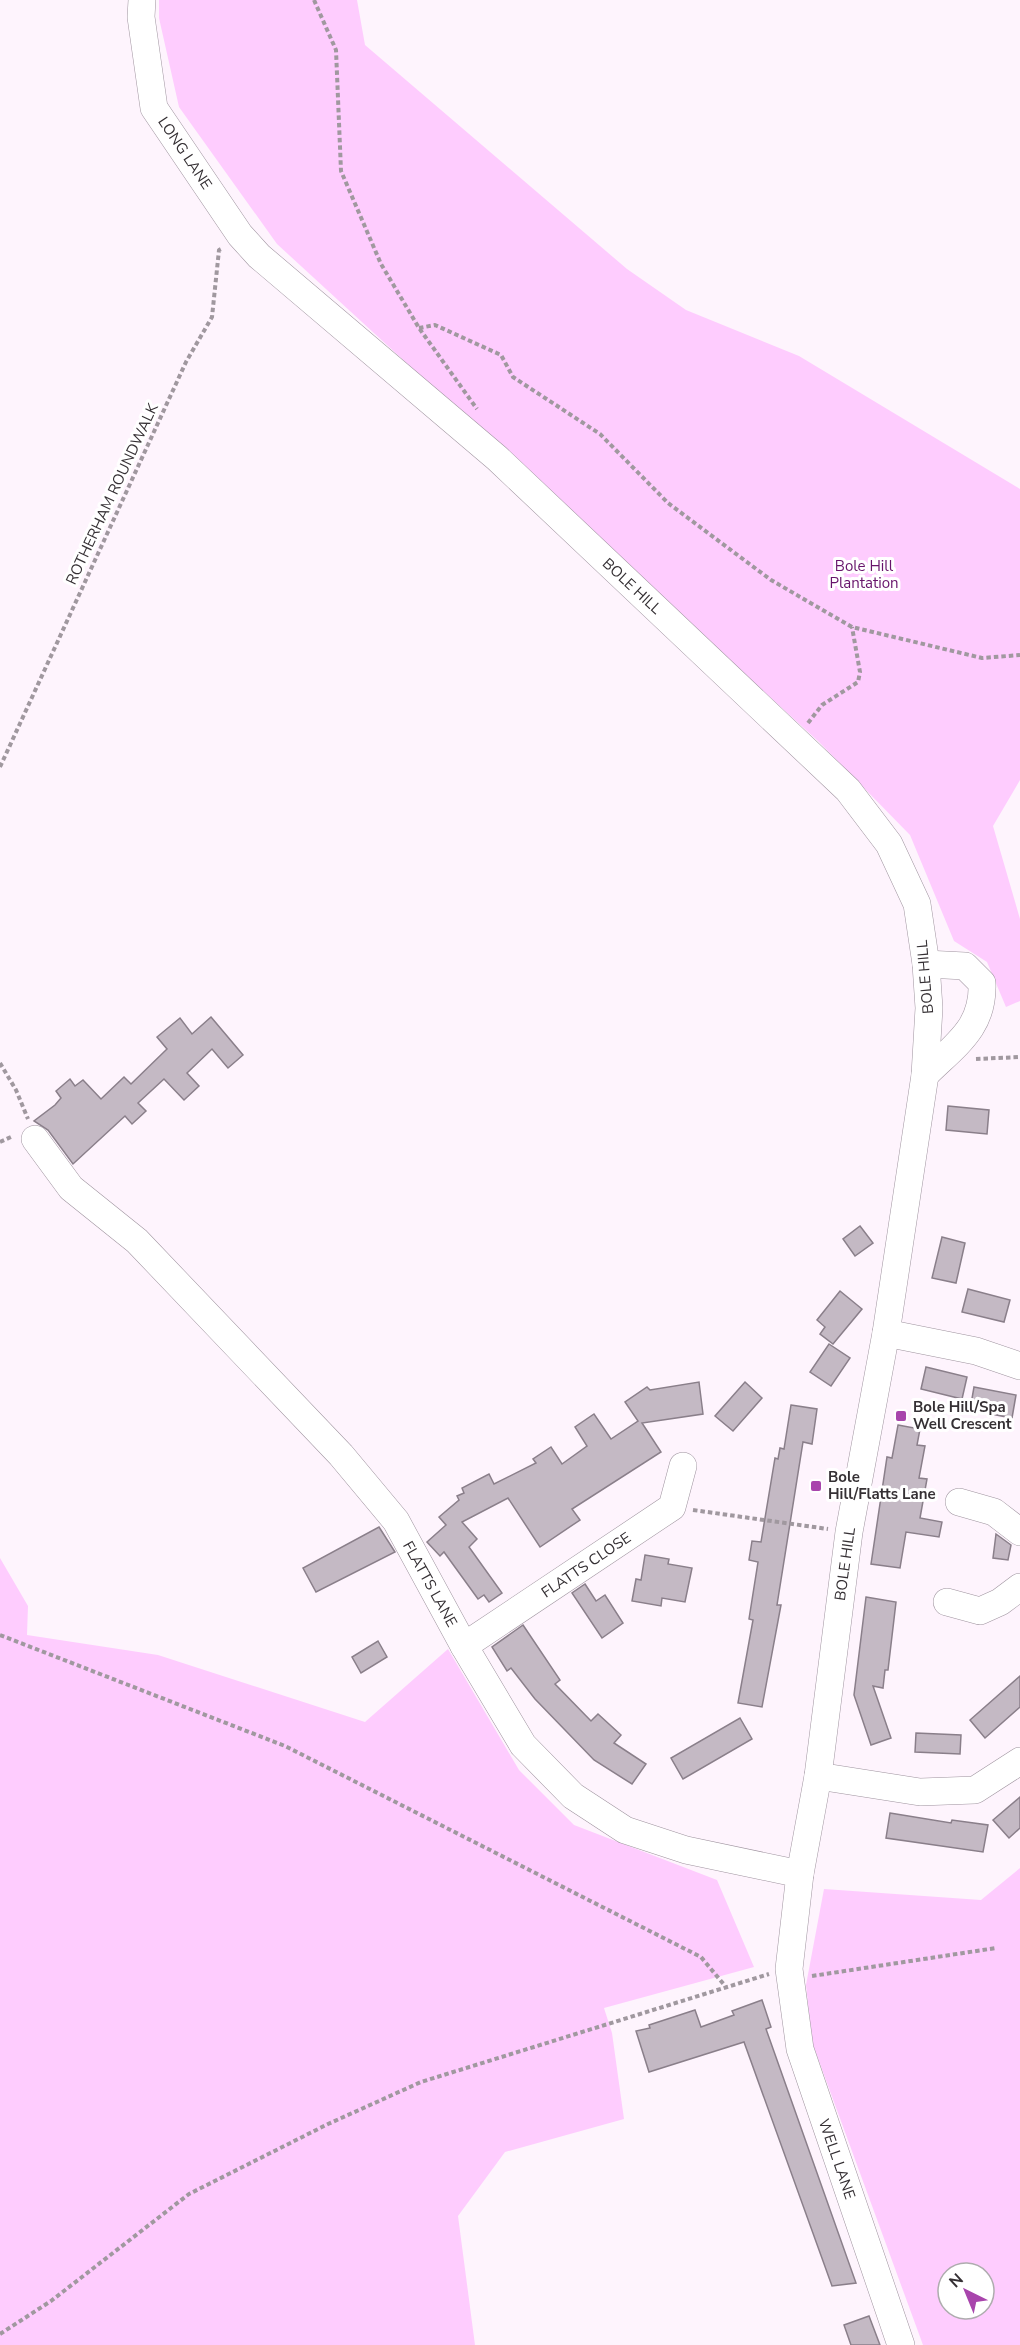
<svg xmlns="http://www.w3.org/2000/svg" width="1020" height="2345" viewBox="0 0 1020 2345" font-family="'Nunito Sans',sans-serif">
  <rect width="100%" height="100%" fill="#fef4fd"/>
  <g fill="#feccfe" fill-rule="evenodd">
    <path d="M159,0H357L365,45L627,269L686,310L799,356L1020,489V780L993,826L1020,919V1001L1006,1007L987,962L954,941L910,835L819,742L277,244L179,107L159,18Z"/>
    <path d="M0,1558L28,1606L27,1635L158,1655L365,1722L448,1649L519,1770L574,1825L717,1880L754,1967L604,2008L612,2033L624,2119L505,2152L458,2216L475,2345H0Z"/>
    <path d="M1020,1868V2345H923L812,2042L806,1985L824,1889L981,1900ZM948,2273H984V2309H948Z"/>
  </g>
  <g fill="#c4b9c4" stroke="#8a7f8a" stroke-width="1.5">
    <path d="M211,1017L243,1055L228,1068L212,1049L187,1073L199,1086L184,1100L164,1079L138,1103L146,1111L132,1124L125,1116L73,1164L48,1130L34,1121L55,1105L61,1098L56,1091L70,1079L75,1086L83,1080L101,1099L124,1077L131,1084L167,1049L157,1037L180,1018L192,1034Z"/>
    <path d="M948,1106L989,1110L987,1134L946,1130Z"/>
    <path d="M860,1226L873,1243L855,1256L843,1239Z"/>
    <path d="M942,1237L965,1243L956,1283L932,1278Z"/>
    <path d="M968,1289L1010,1300L1004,1322L962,1312Z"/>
    <path d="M840,1291L862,1309L833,1344L820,1334L825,1327L817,1320Z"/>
    <path d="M829,1344L850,1358L831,1386L810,1372Z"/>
    <path d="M926,1367L967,1377L962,1399L921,1389Z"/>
    <path d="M699,1382L703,1414L642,1423L661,1452L572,1509L580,1520L540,1547L508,1498L462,1522L477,1539L469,1547L502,1593L489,1602L484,1595L478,1599L444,1552L440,1556L427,1542L446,1525L439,1517L459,1500L457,1496L464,1493L462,1488L489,1474L494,1484L536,1463L533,1459L551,1447L562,1464L587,1446L575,1427L594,1414L611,1439L638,1421L625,1402L647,1387L650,1390Z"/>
    <path d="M745,1382L762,1398L733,1431L715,1416Z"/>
    <path d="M974,1387L1016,1395L1012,1418L970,1410Z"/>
    <path d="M791,1405L817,1409L812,1444L803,1442L777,1605H781L762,1707L738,1703L753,1620L749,1619L758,1562L749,1560L752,1541L761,1542L775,1458L778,1459L780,1448L784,1449Z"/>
    <path d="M898,1425L920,1429L917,1445L925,1446L919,1478L927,1479L920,1518L942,1522L939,1537L906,1532L900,1568L871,1564L887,1457L892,1458Z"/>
    <path d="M379,1527L395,1552L316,1592L303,1568Z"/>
    <path d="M996,1534L1011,1545L1008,1560L993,1558Z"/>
    <path d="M645,1555L669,1559L668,1564L692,1568L685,1602L662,1598L661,1606L632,1601L636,1579L641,1580Z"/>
    <path d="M585,1584L596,1601L605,1595L623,1623L602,1638L572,1593Z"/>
    <path d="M866,1597L896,1602L888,1670H885L883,1688L873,1686L891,1738L871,1745L854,1695Z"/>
    <path d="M523,1625L560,1680L555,1684L591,1721L598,1714L621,1735L614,1743L646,1764L632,1784L594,1760L535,1699L511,1668L507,1671L492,1647Z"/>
    <path d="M378,1641L387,1657L361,1673L352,1657Z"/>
    <path d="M1020,1676V1707L985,1738L970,1720Z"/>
    <path d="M740,1718L752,1739L683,1779L671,1758Z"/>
    <path d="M916,1733L961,1735L960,1754L915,1752Z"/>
    <path d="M1020,1797V1828L1009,1838L993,1820Z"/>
    <path d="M890,1813L951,1823L952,1820L988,1825L983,1852L886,1838Z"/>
    <path d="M762,2000L771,2027L766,2029L856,2283L832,2286L744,2042L649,2072L636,2031L650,2028L649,2025L695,2010L701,2027L734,2015L732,2011Z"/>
    <path d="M869,2316L880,2345H851L844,2325Z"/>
  </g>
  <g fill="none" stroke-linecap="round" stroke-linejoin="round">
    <g stroke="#9f949f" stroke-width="28">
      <g id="minor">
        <path d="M142,0L141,17L154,108L240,235L259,256L497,458L848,790L889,844L917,904L926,964L929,1008L925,1075L886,1333L849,1532L818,1776L800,1874L789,1969L800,2049L901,2345"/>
        <path d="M925,1075C955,1045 984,1028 982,983L965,966L926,964"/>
        <path d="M35,1139L71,1188L137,1241L341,1455L396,1521L464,1646L523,1745L573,1796L625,1830L686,1850L800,1874"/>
        <path d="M886,1333L976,1351L1020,1366"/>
        <path d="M959,1502L994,1512L1020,1532"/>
        <path d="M947,1602L980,1611L1000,1602L1020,1587"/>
        <path d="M464,1646L672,1507L683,1466"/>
        <path d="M818,1776L920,1792L975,1790L1020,1761"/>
      </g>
    </g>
    <g stroke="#a0989f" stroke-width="4" stroke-dasharray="4.5 3" stroke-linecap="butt">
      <path d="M314,0L336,50L341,171L381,264L419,328L477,409"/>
      <path d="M419,328L435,325L501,355L513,377L600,434L668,503L771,580L852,627L982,658L1020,655"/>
      <path d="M808,723L822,705L858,682L860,672L852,627"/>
      <path d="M0,767L186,362L212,317L219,250L223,248"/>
      <path d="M976,1059L1020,1057"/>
      <path d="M0,1063L16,1090L28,1119"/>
      <path d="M0,1142L13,1136"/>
      <path d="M693,1510L828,1529"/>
      <path d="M0,1635L285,1746L701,1957L726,1987"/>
      <path d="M812,1976L996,1948"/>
      <path d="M0,2334L51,2301L189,2194L328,2124L421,2082L769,1974"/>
    </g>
    <use href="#minor" stroke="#fff" stroke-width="27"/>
  </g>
  <g fill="#a845ac" stroke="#fff" stroke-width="2">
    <rect x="895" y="1410" width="12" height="12" rx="3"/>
    <rect x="810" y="1480" width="12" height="12" rx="3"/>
  </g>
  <g text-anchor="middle" stroke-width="6" stroke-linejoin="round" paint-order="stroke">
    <g font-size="15" fill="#353034" stroke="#fff">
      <text transform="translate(185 153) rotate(56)" y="5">LONG LANE</text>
      <text transform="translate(112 494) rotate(-65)" y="5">ROTHERHAM ROUNDWALK</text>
      <text transform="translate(632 586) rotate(43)" y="5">BOLE HILL</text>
      <text transform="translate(925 977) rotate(-95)" y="5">BOLE HILL</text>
      <text transform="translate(845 1564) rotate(-82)" y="5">BOLE HILL</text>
      <text transform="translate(586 1565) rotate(-34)" y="5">FLATTS CLOSE</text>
      <text transform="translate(430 1584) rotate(61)" y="5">FLATTS LANE</text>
      <text transform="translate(837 2159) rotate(71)" y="5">WELL LANE</text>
    </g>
    <g font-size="15" fill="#67146b" stroke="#fff">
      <text x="864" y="571">Bole Hill<tspan x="864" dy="17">Plantation</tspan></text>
    </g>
    <g font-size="15" font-weight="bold" fill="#353034" stroke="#fff" text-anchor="start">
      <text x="913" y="1412">Bole Hill/Spa<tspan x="913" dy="17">Well Crescent</tspan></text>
      <text x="828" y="1482">Bole<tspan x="828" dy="17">Hill/Flatts Lane</tspan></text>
    </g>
  </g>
  <g transform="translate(966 2291) rotate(317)"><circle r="28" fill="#ffffff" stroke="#aeacae" stroke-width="1.5"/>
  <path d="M0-4.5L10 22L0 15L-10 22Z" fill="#a845ac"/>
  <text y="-9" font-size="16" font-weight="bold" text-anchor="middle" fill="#353034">N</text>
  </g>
</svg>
